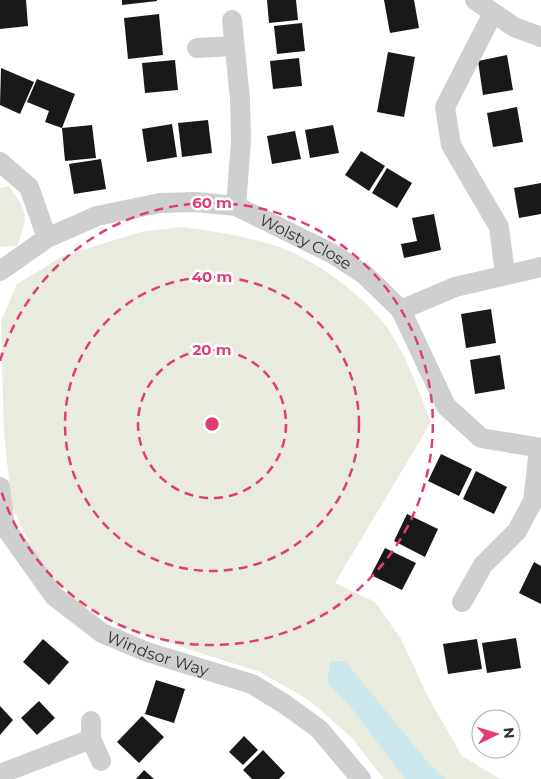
<svg xmlns="http://www.w3.org/2000/svg" width="541" height="779" viewBox="0 0 541 779" font-family="Montserrat,sans-serif">
  <rect width="100%" height="100%" fill="#fff"/>
  <g fill="#e8ebde">
    <path d="M9,186C28,214 29,214 17,246L0,247V188Z"/>
    <path d="M182,227C214,231 245,236 276,246C314,258 371,300 392,335C409,361 419,393 431,422L335,583L375,602L401,639L428,697L462,756L500,779H384L351,737L309,700L260,672L123,628L78,602L40,565L12,507L4,434L1,321L17,284L63,256L141,232Z"/>
  </g>
  <path fill="#cbe7eb" d="M331,661H345L429,764L446,779H405L350,706L327,682Z"/>
  <g fill="#191919">
    <path d="M0,0H26L28,26L0,29Z"/>
    <path d="M122,0H157V1L122,5Z"/>
    <path d="M267,0H296L298,20L269,23Z"/>
    <path d="M384,0H414L419,28L390,33Z"/>
    <path d="M159,14L163,55L128,59L124,18Z"/>
    <path d="M302,23L305,51L277,54L274,26Z"/>
    <path d="M388,52L415,57L404,117L377,112Z"/>
    <path d="M507,55L513,90L483,95L478,61Z"/>
    <path d="M299,58L302,86L273,89L270,61Z"/>
    <path d="M175,60L178,90L145,93L142,63Z"/>
    <path d="M1,68L34,82L20,114L0,105Z"/>
    <path d="M37,79L75,94L62,128L45,122L49,111L27,102Z"/>
    <path d="M517,107L523,142L493,147L487,113Z"/>
    <path d="M208,120L212,153L182,157L178,123Z"/>
    <path d="M172,124L177,157L147,162L142,129Z"/>
    <path d="M92,125L96,158L65,161L62,128Z"/>
    <path d="M333,125L339,153L310,158L305,130Z"/>
    <path d="M295,131L301,159L272,164L267,136Z"/>
    <path d="M361,151L385,166L369,191L345,175Z"/>
    <path d="M101,159L106,189L74,194L69,164Z"/>
    <path d="M387,168L412,183L397,208L372,193Z"/>
    <path d="M541,183V214L519,218L514,188Z"/>
    <path d="M434,214L441,250L404,258L401,244L417,241L412,218Z"/>
    <path d="M491,309L496,343L466,348L461,314Z"/>
    <path d="M500,355L505,389L475,394L470,360Z"/>
    <path d="M441,454L472,469L459,496L428,481Z"/>
    <path d="M476,471L507,487L494,514L463,499Z"/>
    <path d="M407,514L438,529L425,557L394,541Z"/>
    <path d="M385,548L416,563L402,590L371,575Z"/>
    <path d="M534,562L541,566V604L519,593Z"/>
    <path d="M516,638L521,668L487,673L482,643Z"/>
    <path d="M43,639L69,662L49,685L23,662Z"/>
    <path d="M477,639L482,669L448,674L443,644Z"/>
    <path d="M156,680L185,689L174,723L145,714Z"/>
    <path d="M39,701L55,718L37,735L21,718Z"/>
    <path d="M0,706L13,720L0,735Z"/>
    <path d="M142,716L164,737L139,763L117,742Z"/>
    <path d="M244,736L258,750L243,765L229,752Z"/>
    <path d="M263,750L285,773L279,779H252L243,770Z"/>
    <path d="M144,770L154,779H136Z"/>
  </g>
  <g fill="none" stroke-linecap="round" stroke-linejoin="round">
    <g stroke="#cfcfcf" stroke-width="20">
      <path d="M475,0L514,27L541,37"/>
      <path d="M493,13L445,107L451,145L499,227L505,274"/>
      <path d="M232,20L240,99L241,141L236,206"/>
      <path d="M197,48L234,46"/>
      <path d="M0,162L29,187L47,238"/>
      <path id="s1" d="M0,271L47,238L97,216L160,203L196,202L236,206L333,254L365,275L401,310L446,406L481,438L541,448"/>
      <path d="M401,310L455,287L541,267"/>
      <path id="s2" d="M0,487L5,527L54,596L102,633L147,652L252,684L286,705L319,729L361,779"/>
      <path d="M462,602L483,565L517,531L533,501L539,449"/>
      <path d="M91,721V739L101,761"/>
      <path d="M0,774L91,739"/>
    </g>
  </g>
  <g fill="none" stroke="#e13c74" stroke-width="2.5" stroke-dasharray="9 6">
    <circle cx="212" cy="424" r="74"/>
    <circle cx="212" cy="424" r="147"/>
    <path d="M0 361A221 221 0 1 1 0 487"/>
  </g>
  <g text-anchor="middle" stroke-width="5" stroke-linejoin="round" paint-order="stroke">
    <g font-size="16" fill="#323232" stroke="#fff">
      <text dy="6" stroke="none"><textPath href="#s1" startOffset="331">Wolsty Close</textPath></text>
      <text dy="6" stroke="none"><textPath href="#s2" startOffset="245">Windsor Way</textPath></text>
    </g>
  </g>
  <circle cx="212" cy="424" r="8" fill="#e13c74" stroke="#fff" stroke-width="2.5"/>
  <g font-size="15" text-anchor="middle" font-weight="bold" fill="#e13c74" stroke="#fff" stroke-width="5" stroke-linejoin="round" paint-order="stroke">
    <text x="212" y="208">60 m</text>
    <text x="212" y="282">40 m</text>
    <text x="212" y="355">20 m</text>
  </g>
  <g transform="translate(496 734) rotate(85)"><circle r="24" fill="#ffffff" stroke="#adadad"/>
  <path d="M0-4L9 19L0 12L-9 19Z" fill="#e13c74"/>
  <text y="-8" font-size="14" font-weight="bold" text-anchor="middle" fill="#323232">N</text>
  </g>
</svg>
